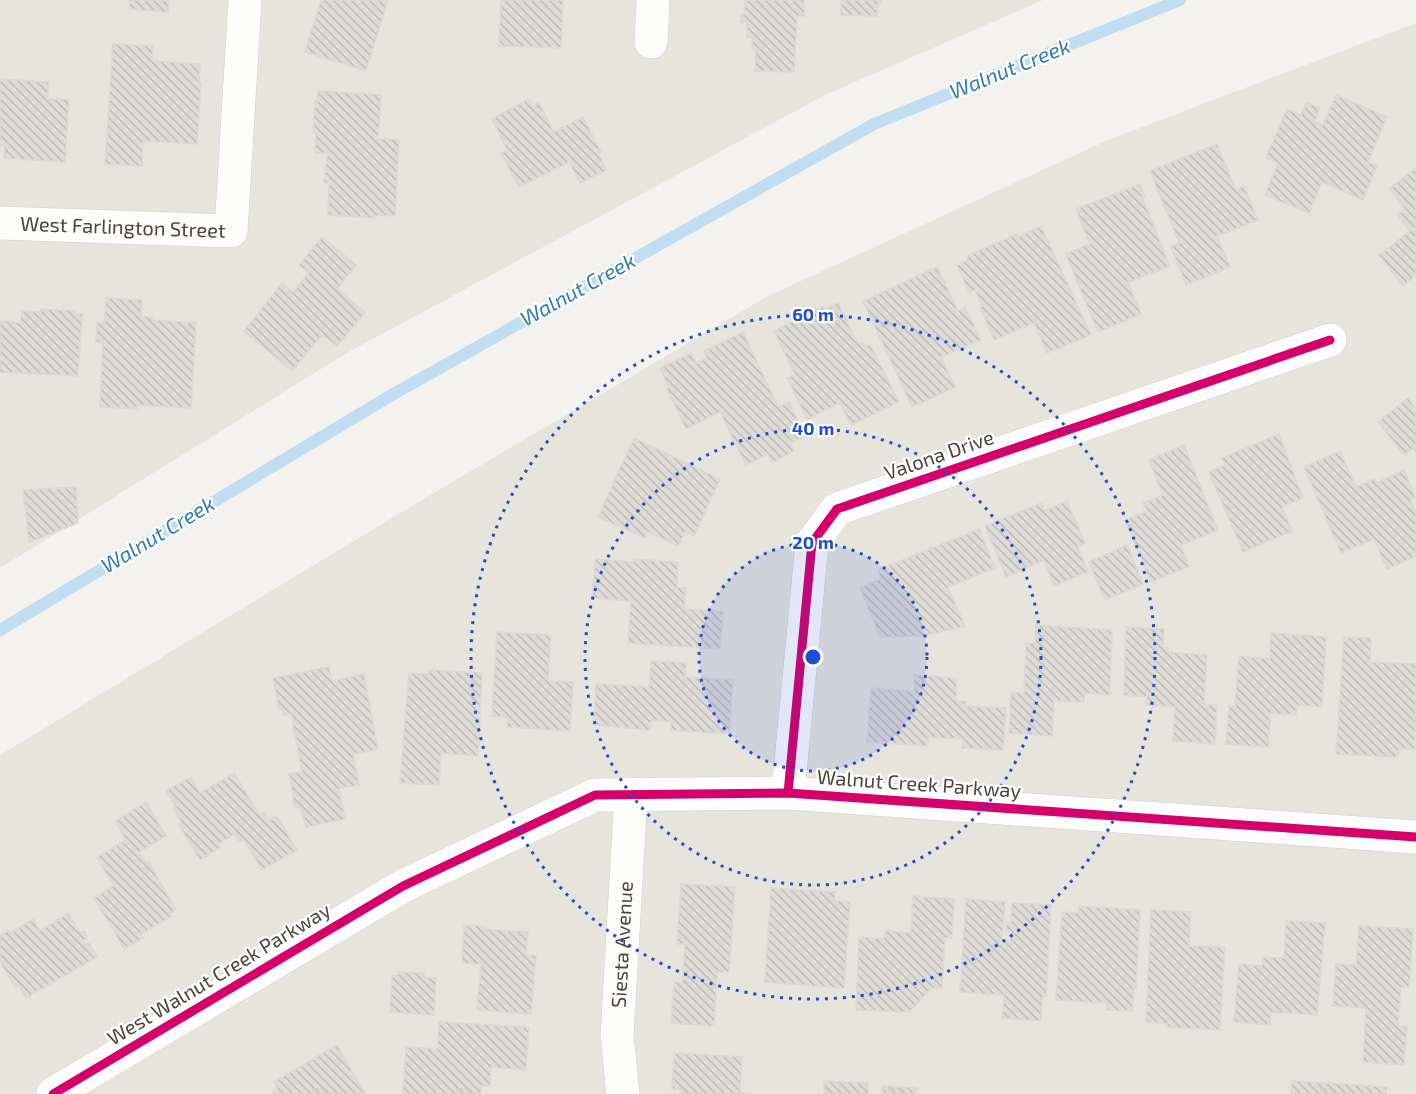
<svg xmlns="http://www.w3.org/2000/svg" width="1416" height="1094" viewBox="0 0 1416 1094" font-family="'Exo 2',sans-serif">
  <defs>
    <pattern id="building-back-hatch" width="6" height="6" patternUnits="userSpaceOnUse" patternTransform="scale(1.5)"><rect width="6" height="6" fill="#dedbd6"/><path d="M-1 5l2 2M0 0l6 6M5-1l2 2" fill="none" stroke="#c0bdb8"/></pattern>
  </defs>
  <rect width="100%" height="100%" fill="#f4f2ee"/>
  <g fill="#e7e4dc">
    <path d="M0,0H1043L825,95L345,354L0,568Z"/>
    <path d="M1416,23V1094H0V755L410,507L768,296L1108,140Z"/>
  </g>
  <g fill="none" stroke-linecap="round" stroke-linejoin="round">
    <path stroke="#c0ddf1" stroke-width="12" d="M0,630L390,396L874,124L1180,0"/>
  </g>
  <g fill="url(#building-back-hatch)" stroke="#dcd9d4" stroke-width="1.5">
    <path d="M130,0H169L168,12L129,9Z"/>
    <path d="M321,0H388L366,71L305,52Z"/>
    <path d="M501,0H563L561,48L499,46Z"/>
    <path d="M745,0H804V16H797L794,72L755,71L756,49H752L753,38L747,37V22L741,23V14H744Z"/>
    <path d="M841,0H881V3L878,2L877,16L841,15Z"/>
    <path d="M113,44L153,46L152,61L200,64L199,82L201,83L197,144L143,141L142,166L105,164Z"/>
    <path d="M0,79L49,82L47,99L69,100L65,162L4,158L5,146L0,145Z"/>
    <path d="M318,91L381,95L378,139L399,140L395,216L374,215V218L328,215L329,184L324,182L328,153H315L316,134L313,133L315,101H317Z"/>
    <path d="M1336,95L1387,117L1368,162L1377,166L1363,200L1322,182L1309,213L1265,195L1278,163L1266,158L1287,109L1301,115L1306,102L1320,108L1315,121L1323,125Z"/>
    <path d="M529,99L532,106L539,103L554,132L583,117L601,152L599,154L606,170L580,183L569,162L519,187L501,153L507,150L492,119Z"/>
    <path d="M1217,144L1236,190L1244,186L1258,220L1217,236L1230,267L1186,285L1171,247L1179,243L1150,171Z"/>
    <path d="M1416,168V275L1403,286L1379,255L1410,231L1397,215L1405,209L1389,189Z"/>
    <path d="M1140,184L1145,197H1142L1170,266L1128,282L1141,314L1098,332L1066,254L1090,244L1076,209Z"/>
    <path d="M1041,226L1091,335L1047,353L1034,323L994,340L980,307L982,306L975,290L969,292L957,265L968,260L967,256L1017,234L1019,237Z"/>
    <path d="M322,237L356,265L337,289L365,312L337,346L322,335L292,371L244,331L282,283L293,292L309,273L299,265Z"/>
    <path d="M937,267L958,311L965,307L981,340L941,357L955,387L912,407L863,301Z"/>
    <path d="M106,298L142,300L141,316L152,317V320L196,323L191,408L137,405V409L100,407L103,343L96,342L97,322L104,323Z"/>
    <path d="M838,303L857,342L871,346L899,402L851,425L840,403L807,419L787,378L795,375L774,331L824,306L825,309Z"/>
    <path d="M41,309L74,311V313L82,314L78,376L0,372V320L20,323L22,311L41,312Z"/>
    <path d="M743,332L778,407L789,402L805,436L790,443L794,451L772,463L768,454L746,465L720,412L686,429L667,389L669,388L660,368L691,353L696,363L707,358L704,351Z"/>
    <path d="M1408,398L1416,409V452L1413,448L1404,455L1378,422Z"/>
    <path d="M1279,434L1303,498L1282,507L1292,531L1243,552L1209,472L1225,465L1222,458Z"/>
    <path d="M634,438L720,479L694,536L685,532L678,546L648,532L645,538L598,517Z"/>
    <path d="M1184,445L1218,530L1181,545L1189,566L1151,582L1125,520L1147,511L1143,503L1163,495L1149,460Z"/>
    <path d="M1340,451L1356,487L1374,479L1376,483L1404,470L1415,497L1410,499L1416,513V556L1387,569L1374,539L1341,553L1304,467Z"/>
    <path d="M76,487L78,523L29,542L23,490Z"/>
    <path d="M1067,501L1085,543L1078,546L1088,572L1054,586L1044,560L1006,577L985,526L1041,503L1044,511Z"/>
    <path d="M979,529L995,568L948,587L965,626L923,636L880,637L860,588L881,579L878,570Z"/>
    <path d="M1127,545L1143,584L1105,600L1089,562Z"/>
    <path d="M595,559L634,562V559L678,562L677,587L686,588L684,609L723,612L720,649L628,643L631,601L592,598Z"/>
    <path d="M1036,625L1112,630L1110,695L1085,693L1084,702L1054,701L1052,736L1009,733L1011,692L1024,693L1026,643H1035Z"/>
    <path d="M1126,627L1164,629L1163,647H1168V652L1207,655L1204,704L1217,705L1215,744L1173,741L1175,707L1146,705L1147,697L1124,695Z"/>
    <path d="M497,632L551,635L548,681L573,682L570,731L507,727L508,717L492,716Z"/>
    <path d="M1271,633L1326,637L1322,707L1296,705V715L1271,713L1268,747L1226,744L1229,706H1235L1239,656L1270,659Z"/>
    <path d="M1344,637L1371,638L1370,662L1416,664L1415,749H1399L1398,757L1336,754Z"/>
    <path d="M651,661L686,663L685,677L733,680L729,734L671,730V722L651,720L650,730L594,725L596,684L649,687Z"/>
    <path d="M329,667L332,681L364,674L378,750L353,754L359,785L339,788L345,819L306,827L301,807L295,808L289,774L302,772L291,714L283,715L282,709L279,710L273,678Z"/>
    <path d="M429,670L482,673L478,756L441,753L439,785L400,783L409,673L429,674Z"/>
    <path d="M914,675L956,678V701H966L965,706L1006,708L1003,750L962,748L963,739L928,737V746L867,742L871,688L914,691Z"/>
    <path d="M234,773L259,814L264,812L269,820L277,816L297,850L262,870L243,839L239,841L235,834L218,844L220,848L200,860L179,825L182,823L173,808L176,807L166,791L191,777L200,793Z"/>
    <path d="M146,802L166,836L139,852L145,862L148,861L176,909L169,914L171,917L141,934L143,938L124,949L94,898L113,886L97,857L126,840L115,821Z"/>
    <path d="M681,884L735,887L729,972H717L714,1026L671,1023L674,982L682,983L685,944H677Z"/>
    <path d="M771,888L835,892L834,901L850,902L844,988L765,982Z"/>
    <path d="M913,896L954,899L952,938H945L942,988H932L909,1012L856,1010L859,937L884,939L885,931L911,933Z"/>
    <path d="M966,899L1005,902L1002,940L1010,941L1011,932H1006V922H1011L1012,903L1051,905L1046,997H1042L1041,1021L1002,1018L1004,995L960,992Z"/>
    <path d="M1079,906L1140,910L1136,988H1134L1132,1011L1107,1010L1108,1003L1056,1000L1062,912L1079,913Z"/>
    <path d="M1151,910L1191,912L1189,946L1225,947L1220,1030L1167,1027L1168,1024L1146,1022Z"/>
    <path d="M68,913L80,933L84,931L87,938L84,940L86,944L89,943L97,957L26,998L19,985L15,987L0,962V936L9,930L10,933L33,919L40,931Z"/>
    <path d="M1286,921L1325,923L1317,1015L1271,1012L1270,1025L1234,1022L1239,964L1262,966L1263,957L1284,958Z"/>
    <path d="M464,925L484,926V929L528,932L526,955L536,956L531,1014L477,1010L481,964L462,963Z"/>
    <path d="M1359,926L1413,929L1409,987H1401L1398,1026L1407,1027L1404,1065L1363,1062L1366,1008L1333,1006L1336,964L1356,965Z"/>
    <path d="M398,972L424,973V977L436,978L434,1015L390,1012L392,976H398Z"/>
    <path d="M439,1022L529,1027L526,1070L491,1067L490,1086L482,1085L481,1094H403L406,1047L438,1049Z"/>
    <path d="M337,1045L365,1094H274L273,1091L278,1089L274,1082Z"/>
    <path d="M674,1053L742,1057L740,1093L751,1094H680V1089H672Z"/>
    <path d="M824,1081L868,1083V1094H824Z"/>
    <path d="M1292,1081L1387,1087L1386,1094H1291Z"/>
    <path d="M882,1086L917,1088L916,1094H882Z"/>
  </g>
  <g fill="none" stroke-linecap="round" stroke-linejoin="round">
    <g stroke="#d2d0cb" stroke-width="34">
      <g id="minor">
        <path d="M651,42L653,0"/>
        <path id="s1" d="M0,223L231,231L245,0"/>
        <path d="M788,793L812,543L837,509L1330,340"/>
        <path d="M53,1094L403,886L595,795L788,793L1416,837"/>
        <path id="s2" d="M623,1094L617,1036L631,794"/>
      </g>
    </g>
    <use href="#minor" stroke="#fdfdfc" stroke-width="33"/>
    <g stroke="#fff" stroke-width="13">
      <g id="cycleway">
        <path d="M788,793L812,543L837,509L1330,340"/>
        <path d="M53,1094L403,886L595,795L788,793L1416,837"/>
      </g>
    </g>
    <use href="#cycleway" stroke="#d6006c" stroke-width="9"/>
  </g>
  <circle cx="813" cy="657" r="114" fill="#1d4ed8" fill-opacity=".12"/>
  <g fill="none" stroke="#1d4ed8" stroke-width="3" stroke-dasharray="3 6">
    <circle cx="813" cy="657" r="114"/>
    <circle cx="813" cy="657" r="228"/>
    <circle cx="813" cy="657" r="342"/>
  </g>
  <g text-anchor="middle" stroke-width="4.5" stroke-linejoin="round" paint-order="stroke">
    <g font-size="20" fill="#4b4439" stroke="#fff">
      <text dy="7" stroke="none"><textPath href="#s1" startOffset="123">West Farlington Street</textPath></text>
      <text transform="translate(939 455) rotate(-19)" y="7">Valona Drive</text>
      <text transform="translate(919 784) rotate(4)" y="7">Walnut Creek Parkway</text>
      <text dy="7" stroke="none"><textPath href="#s2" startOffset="150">Siesta Avenue</textPath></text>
      <text transform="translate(219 974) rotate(-31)" y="7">West Walnut Creek Parkway</text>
    </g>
    <g font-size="21" font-style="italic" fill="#2e7ab2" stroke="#fff">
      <text transform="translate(1010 69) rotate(-22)" y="7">Walnut Creek</text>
      <text transform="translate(578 290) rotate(-29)" y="7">Walnut Creek</text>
      <text transform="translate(158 535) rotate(-31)" y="7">Walnut Creek</text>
    </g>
  </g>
  <circle cx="813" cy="657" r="9" fill="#1d4ed8" stroke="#fff" stroke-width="3"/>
  <g font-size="18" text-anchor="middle" font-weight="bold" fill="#1d4ed8" stroke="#fff" stroke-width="4.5" stroke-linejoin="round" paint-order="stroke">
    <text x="813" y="321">60 m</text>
    <text x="813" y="435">40 m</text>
    <text x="813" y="549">20 m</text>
  </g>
</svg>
